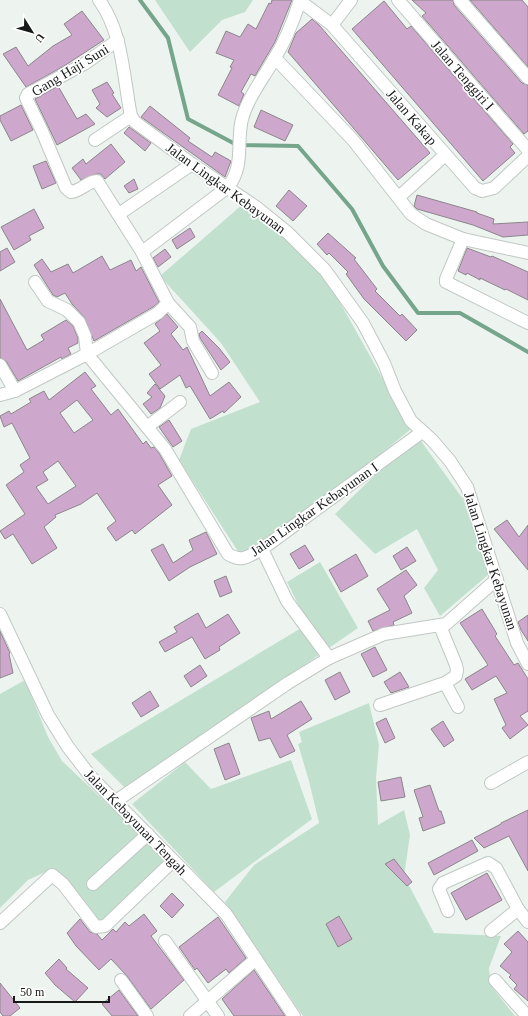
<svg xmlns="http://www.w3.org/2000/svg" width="528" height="1016" viewBox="0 0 528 1016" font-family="Georgia,serif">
  <rect width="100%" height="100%" fill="#edf4f0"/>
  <g fill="#c1e0ce">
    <path d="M155,0H253L245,12L222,20L190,52Z"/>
    <path d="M243,204L300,250L329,283L411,429L304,517L241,556L179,460L191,429L260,402L221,343L160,276Z"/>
    <path d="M418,437L463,499L489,574L440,616L424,588L438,570L417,529L375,554L335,514L379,471Z"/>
    <path d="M320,562L358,628L125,788L91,754L308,624L287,582Z"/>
    <path d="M25,680L48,737L62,761L168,861L99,922L52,869L28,880L0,908V694Z"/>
    <path d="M369,703L379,745L376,778L378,825L404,810L410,835L404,876L434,933L501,936L489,968L491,986L515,1016H303L225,902L254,865L319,823L309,781L298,744L302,742L299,732Z"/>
    <path d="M291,760L312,819L214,892L132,804L185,762L211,789Z"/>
  </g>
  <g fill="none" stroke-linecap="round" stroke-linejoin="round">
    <path stroke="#75a58b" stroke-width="4" d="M140,0L168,38L188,119L237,145L298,146L352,209L383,266L418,313H460L528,352"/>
  </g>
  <g fill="#cda8cc" stroke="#8b868a" fill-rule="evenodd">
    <path d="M272,0H292L275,42L255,76L251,74L241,92L244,94L239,106L218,95L232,68L230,67L234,60L216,53L226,31L240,37L248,24L256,29L269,3L271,4Z"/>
    <path d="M412,0H453L454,5L522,83L528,85V131L524,134L422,16L426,13Z"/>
    <path d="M470,0H522L528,7V67Z"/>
    <path d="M384,1L407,29L411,26L513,144L510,147L515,153L483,181L352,29Z"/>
    <path d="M82,11L104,40L64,66L26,87L3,54L16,47L28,66L53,46L72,35L64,24Z"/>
    <path d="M312,19L319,25L430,153L398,180L288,52L296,33Z"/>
    <path d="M107,82L114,93L112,94L121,108L107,117L96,108L100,104L92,90Z"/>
    <path d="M58,86L77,119L86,114L95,124L57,145L35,99Z"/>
    <path d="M21,105L33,130L11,141L0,120V116Z"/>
    <path d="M150,106L190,138L188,141L212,157L215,152L231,161L225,177L141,117Z"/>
    <path d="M261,110L293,125L285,141L254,127Z"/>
    <path d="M129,127L151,143L145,151L124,133Z"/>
    <path d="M111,144L125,162L105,179L101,174H96L81,180L72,168L83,159L86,164Z"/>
    <path d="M46,161L56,183L42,189L33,166Z"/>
    <path d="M134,179L138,189L129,193L124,186Z"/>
    <path d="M289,190L307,206L293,221L276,206Z"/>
    <path d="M417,195L477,212V213L494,219L493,224L528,222V235L503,237L473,225L417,209L414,206Z"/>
    <path d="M34,209L44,228L29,236L31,240L14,250L1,227Z"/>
    <path d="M190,228L195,237L177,249L172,240Z"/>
    <path d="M328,233L356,258L354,259L377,289L375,291L400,316L402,314L417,330L406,341L364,299L346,274L348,272L329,253L327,255L317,244Z"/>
    <path d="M7,248L15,262L0,271V252Z"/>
    <path d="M467,248L491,257L492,256L528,272V300L506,289L505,290L480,278V280L467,273L466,275L458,271Z"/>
    <path d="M165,249L171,257L158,267L153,258Z"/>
    <path d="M102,256L110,270L131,260L136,271L141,267L159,302L153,307L94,341L84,317L72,304L65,293L57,297L53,295L34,265L42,259L51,272L68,264L73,273Z"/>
    <path d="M0,299L27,350L44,340L41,335L66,320L73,326L78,338V343L68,348L71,354L62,359L61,357L18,381L6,361L0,358Z"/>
    <path d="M167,314L178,327L171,334L183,350L187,347L210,396L229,382L241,397L224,413L223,411L210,419L190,386L186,388L180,375L160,389L149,374L161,365L144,343L160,331L155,324Z"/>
    <path d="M202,331L219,348L230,362L221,370L200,338L199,334Z"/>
    <path d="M85,372L96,386L91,389L111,415L118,409L143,444L146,441L151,448L154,447L159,453L172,476L158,485L172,505L135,534L132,530L116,541L107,528L116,521L97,493L81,504L55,515L56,517L44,527L57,548L32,564L13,534L5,539L0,531L25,514L6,485L24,472L20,465L30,458L12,423L4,427L0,416L9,411L11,414L31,402L29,399L44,391L49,400ZM77,400L93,420L74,433L60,413ZM58,461L76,486L48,504L36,487L48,480L43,472Z"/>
    <path d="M155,384L165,396L160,408L151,414L143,404L152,397L147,393Z"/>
    <path d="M169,420L182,441L173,447L159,427Z"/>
    <path d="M507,520L519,537L528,525V570L494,529Z"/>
    <path d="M206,532L217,554L190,567L169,581L151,550L163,544L173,563L193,550L189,540Z"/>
    <path d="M305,545L314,560L299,569L290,554Z"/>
    <path d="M407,547L416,561L401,570L393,556Z"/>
    <path d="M356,554L368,576L341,592L329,570Z"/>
    <path d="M406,570L417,585L404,596L412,613L393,622L394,625L373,631L368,621L390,610L377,589Z"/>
    <path d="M226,576L232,592L220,597L214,581Z"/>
    <path d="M482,609L497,634L495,636L514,665L518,663L528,679V711L520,716L528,725L510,739L502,728L506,725L494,699L507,693L496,676L472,690L465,679L488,665L460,623Z"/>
    <path d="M198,613L206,628L228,614L240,633L219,647L220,650L205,659L192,637L165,652L159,642L177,632L174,627Z"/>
    <path d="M528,615V641L521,630L518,622Z"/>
    <path d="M0,631L10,653L9,654L13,673L0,678Z"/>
    <path d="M375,647L387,670L373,677L361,654Z"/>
    <path d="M200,665L207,676L191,687L184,676Z"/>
    <path d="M340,672L350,692L335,700L325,680Z"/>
    <path d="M400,672L409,687L391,693L384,682Z"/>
    <path d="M150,691L159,706L141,717L132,703Z"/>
    <path d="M301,701L312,719L287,735L295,751L280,758L270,738L259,741L251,718L269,711L271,719Z"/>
    <path d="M386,718L395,738L385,743L376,723Z"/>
    <path d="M443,721L454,740L444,747L431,729Z"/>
    <path d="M229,743L240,774L225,780L214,749Z"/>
    <path d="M401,777L405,797L381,801L378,782Z"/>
    <path d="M430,785L439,811H441L445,823L423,831L419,818L423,817L414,790Z"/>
    <path d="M528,810V871L509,836L484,848L474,838L501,824V823Z"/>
    <path d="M472,840L478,851L434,875L428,863Z"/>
    <path d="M394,859L412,882L407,886L385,864Z"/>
    <path d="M487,873L502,900L466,920L451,893Z"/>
    <path d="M172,893L184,905L172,918L160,906Z"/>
    <path d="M144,914L157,931L151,936L184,980L151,1009L127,976L111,959L99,970L76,946L67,933L80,919L90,932L97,934L102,940L113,929L116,932L125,922L129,926Z"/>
    <path d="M339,916L352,939L338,947L326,924Z"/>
    <path d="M218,917L246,958L229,973L226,969L208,983L197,968L195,970L179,947Z"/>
    <path d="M518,931L528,942V1001L514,989L517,985L509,977L511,975L500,966L512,952L504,944Z"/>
    <path d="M59,959L67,968L66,969L88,988L75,1002L55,985L45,973Z"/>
    <path d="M254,970L285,1016H234L222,999Z"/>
    <path d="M0,983L20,1008L10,1016H3L0,1012Z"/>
    <path d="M119,990L138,1016H112L102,1004Z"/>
  </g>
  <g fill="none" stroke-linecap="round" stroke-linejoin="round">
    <g stroke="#c1c8c4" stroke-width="14">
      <g id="minor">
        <path d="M99,0C123,33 123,76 131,116L135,122L192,164L256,207L288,233L325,270L363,323L384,363L395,391L411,421L432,440L450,461L467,487L517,643L528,664"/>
        <path d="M398,0L528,150"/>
        <path d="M460,0L528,78"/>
        <path d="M300,1L332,25L475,188L482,191L494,188L528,156"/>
        <path d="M332,25L351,0"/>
        <path d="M118,40L84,64L28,94L26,98L42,131L66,188L71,192C81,191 88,181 97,181L142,252"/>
        <path d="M275,58L353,140L411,214L426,224L463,239L528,253"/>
        <path d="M95,140L131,116"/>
        <path d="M399,197L445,155"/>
        <path d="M119,214L192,164"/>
        <path d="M463,239L446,279V282L528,323"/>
        <path d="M35,282L48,301L67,310L79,322L85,336L87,354L165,449L228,554C243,563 248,556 262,549L422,432"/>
        <path d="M168,303L190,327L193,341L212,373"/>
        <path d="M0,365L15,391"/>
        <path d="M0,395L15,391L87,354L158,313L168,303L142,252L228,187C245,165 236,143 242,119C248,97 263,79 274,59C285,42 294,19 300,0"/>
        <path d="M147,427L180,402"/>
        <path d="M262,549L287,601L329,658"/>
        <path d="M0,614L48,715L68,747L91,777L226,914L294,1016"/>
        <path d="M445,683L458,707"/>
        <path d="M380,705L445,683L456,676L457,670L456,665L440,626"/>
        <path d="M491,783L528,762"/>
        <path d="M116,801L288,683L329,658L384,634L446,624L497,579"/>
        <path d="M93,884L148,834"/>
        <path d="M448,911L439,889L443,883L488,863L496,868L518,909L528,922"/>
        <path d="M0,923L52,875L63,884L96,927L105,926L173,861"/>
        <path d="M491,931L518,909"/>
        <path d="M165,941L218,1016"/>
        <path d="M121,980L147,1016"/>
        <path d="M495,980L527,1016"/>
        <path d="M190,1016L256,959"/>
      </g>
    </g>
    <use href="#minor" stroke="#fff" stroke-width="12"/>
  </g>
  <g text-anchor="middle" stroke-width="3.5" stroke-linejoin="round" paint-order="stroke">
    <g font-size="14" fill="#171918" stroke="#fff">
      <text transform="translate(70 70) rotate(-31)" y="5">Gang Haji Suni</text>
      <text transform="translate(463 75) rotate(49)" y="5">Jalan Tenggiri I</text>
      <text transform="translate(412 117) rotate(49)" y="5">Jalan Kakap</text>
      <text transform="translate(226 188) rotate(36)" y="5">Jalan Lingkar Kebayunan</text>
      <text transform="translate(314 509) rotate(-35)" y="5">Jalan Lingkar Kebayunan I</text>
      <text transform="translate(491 561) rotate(72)" y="5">Jalan Lingkar Kebayunan</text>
      <text transform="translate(136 822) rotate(46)" y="5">Jalan Kebayunan Tengah</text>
    </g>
  </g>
  <g transform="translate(32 32) rotate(127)" stroke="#ffffff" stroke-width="3" paint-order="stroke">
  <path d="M0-3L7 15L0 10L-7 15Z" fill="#171918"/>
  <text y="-6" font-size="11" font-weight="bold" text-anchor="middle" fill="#171918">U</text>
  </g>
  <path d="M14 996v6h95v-6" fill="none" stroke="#171918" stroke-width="2"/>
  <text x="20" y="996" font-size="12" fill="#171918" stroke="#ffffff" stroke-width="3" paint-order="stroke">50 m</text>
</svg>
